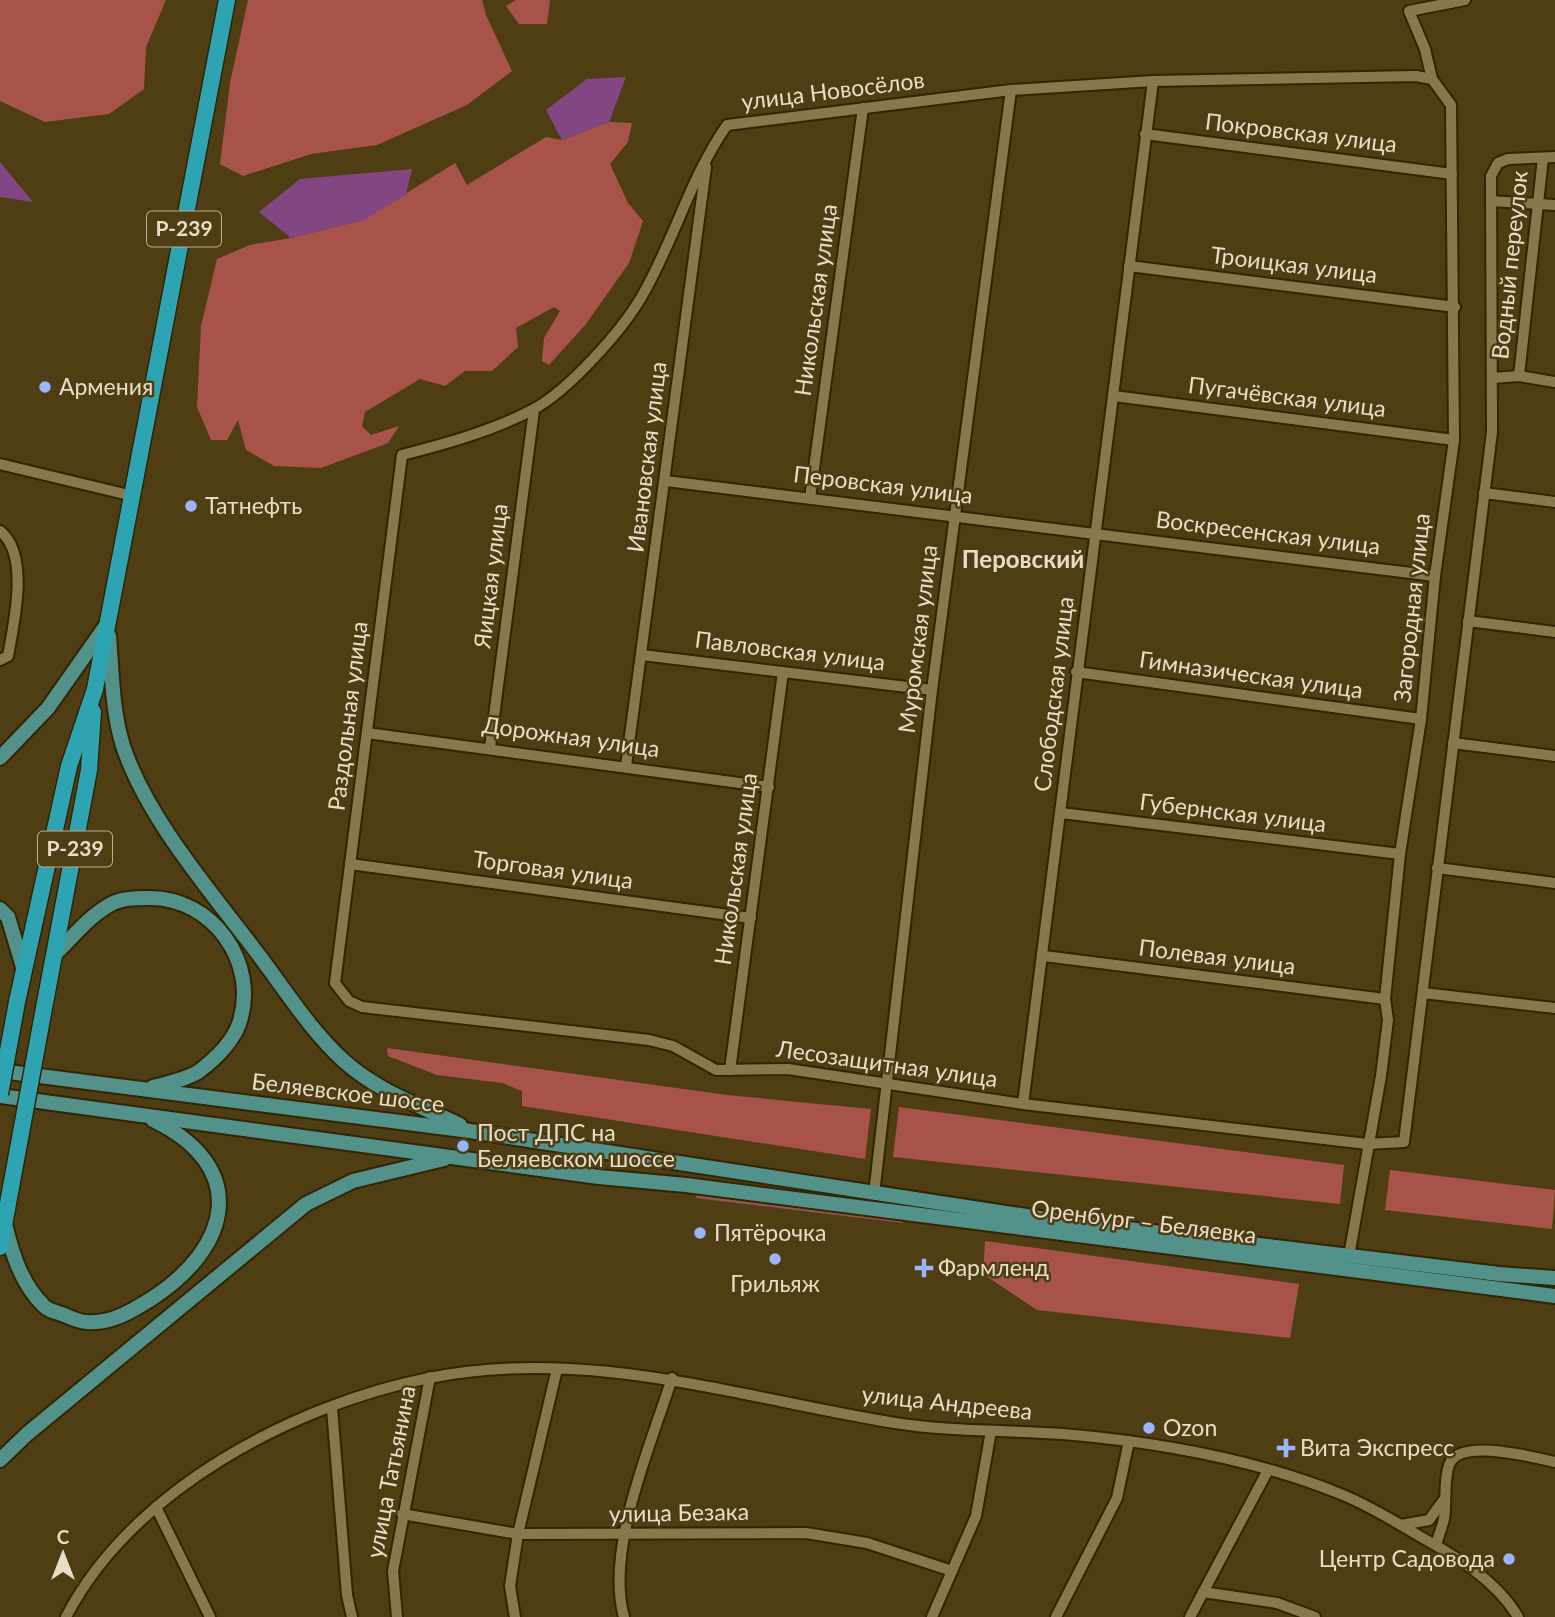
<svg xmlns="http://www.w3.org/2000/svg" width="1555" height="1617" viewBox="0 0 1555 1617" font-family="Lato,sans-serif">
  <rect width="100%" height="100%" fill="#4f3e13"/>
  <path fill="#97544d" d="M696,1195L903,1220V1223L696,1198Z"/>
  <g fill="#a8534a">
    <path d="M0,0H166L146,47L144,89L109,114L45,122L0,101Z"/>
    <path d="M248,0H482L486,15L512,71L467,105L377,145L311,154L243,176L220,164L230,83Z"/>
    <path d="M516,0H550L547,24H519L506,6Z"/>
    <path d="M609,122L632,123L628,142L610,164L628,203L643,221L629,263L586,324L549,365L542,361L544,338L560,311L554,307L516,328L518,347L492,371H465L445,386L420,379L365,412L362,426L371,435L399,426L388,443L321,468L274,466L246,450L238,420L227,440H211L197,407L201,326L217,259L250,245L291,238L363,220L455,163L467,185L546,137L562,140Z"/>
    <path d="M387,1048L727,1095L871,1109L865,1159L522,1106V1091L502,1083L437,1075L388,1056Z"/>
    <path d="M899,1107L1344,1165L1340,1204L893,1157Z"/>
    <path d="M1390,1170L1555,1190L1552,1229L1385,1210Z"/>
    <path d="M985,1241L1299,1284L1290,1338L1037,1310L983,1274Z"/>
  </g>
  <g fill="#824782">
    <path d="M626,77L609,122L562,140L546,110L587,79Z"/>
    <path d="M0,162L33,202L0,197Z"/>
    <path d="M412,169L406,195L363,220L291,238L259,212L300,179Z"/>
  </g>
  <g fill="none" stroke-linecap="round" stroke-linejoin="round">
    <g stroke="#312504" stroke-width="14">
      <g id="minor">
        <path d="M1432,79L1416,76L1153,81L1011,90L727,125C690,178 674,241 642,296C622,331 567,392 532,410C492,431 445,444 402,455L335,983L349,1001L362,1007L649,1040L673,1046L716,1070L788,1069L1023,1104L1367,1144L1404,1142L1492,432L1491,176L1498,163L1508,159L1555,157"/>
        <path d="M1145,134L1452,174"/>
        <path d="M1491,201L1555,205"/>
        <path d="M1129,266L1455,307"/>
        <path d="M1519,376L1543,158"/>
        <path d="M1492,378L1519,376L1555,382"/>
        <path d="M1114,396L1454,440"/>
        <path d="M0,464L133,496"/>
        <path d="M666,481L1435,576"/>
        <path d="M1484,493L1555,502"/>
        <path d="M810,498L863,108"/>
        <path d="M0,531C30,554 14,623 8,656L0,660"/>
        <path d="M1468,621L1555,632"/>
        <path d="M642,655L932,690"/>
        <path d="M1076,672L1421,719"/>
        <path d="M367,733L769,787"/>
        <path d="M1453,743L1555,756"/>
        <path d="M490,747L534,410"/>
        <path d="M626,766L706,167"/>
        <path d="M1061,813L1400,854"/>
        <path d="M350,864L751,918"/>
        <path d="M1437,868L1555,883"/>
        <path d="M1044,956L1385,999"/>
        <path d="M1423,993L1555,1008"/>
        <path d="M730,1070L783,672"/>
        <path d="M1023,1104L1153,81"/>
        <path d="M874,1194L932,690L1011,90"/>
        <path d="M1349,1256L1381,1076L1388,1020L1385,999L1400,854L1421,719L1435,576L1454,440L1451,105L1432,79L1425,49L1409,11L1465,0"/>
        <path d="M332,1408L347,1595L352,1617"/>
        <path d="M156,1507L210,1617"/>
        <path d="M402,1514L518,1534L806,1533L867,1543L952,1571"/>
        <path d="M1401,1525L1429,1520L1443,1501"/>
        <path d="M1436,1545C1438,1537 1442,1528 1444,1519C1447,1501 1443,1483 1449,1465C1458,1437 1532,1457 1555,1462"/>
        <path d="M1203,1592L1277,1603L1315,1617"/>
        <path d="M66,1617C132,1490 293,1405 429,1378C587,1346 741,1398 895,1423C951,1432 1007,1430 1063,1434C1157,1442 1256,1459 1343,1495C1370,1506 1396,1522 1421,1537C1457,1557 1497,1581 1518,1617"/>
        <path d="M397,1617L393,1571L430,1377"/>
        <path d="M515,1617L510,1586L518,1534L557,1369"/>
        <path d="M624,1617C605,1549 651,1445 672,1378"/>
        <path d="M932,1617L976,1516L991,1431"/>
        <path d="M1056,1617L1117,1498L1129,1441"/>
        <path d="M1190,1617L1268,1470"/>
      </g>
    </g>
    <g stroke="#312504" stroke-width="18">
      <g id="major">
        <path d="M109,636C112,672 112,711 123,746C148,821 214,895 261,958C287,993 312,1032 344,1061C377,1091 421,1106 460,1125"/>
        <path d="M0,758L48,708L107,624"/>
        <path d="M0,909L8,917L23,967"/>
        <path d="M57,952C74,936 91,914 113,903C124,898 137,898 149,898C212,897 260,963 239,1024C232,1043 214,1060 198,1072C185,1080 167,1083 153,1087"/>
        <path d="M0,1071L470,1131L1046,1219L1499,1274L1555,1278"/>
        <path d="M0,1096L599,1177L686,1185L1555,1296"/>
        <path d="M5,1224C12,1253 21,1283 43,1305C47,1310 55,1312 62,1314C69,1317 79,1322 87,1322C111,1324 132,1311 151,1299C232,1247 250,1167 153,1120"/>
        <path d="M0,1460L27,1434L306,1204L353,1181L444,1159"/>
      </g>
    </g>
    <g stroke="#312504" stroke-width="19">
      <g id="highway">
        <path d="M17,1002L69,766L95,689L227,0"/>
        <path d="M44,1008L89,770L93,712"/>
        <path d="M0,1247L11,1187"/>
      </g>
    </g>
    <use href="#minor" stroke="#8a784d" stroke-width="10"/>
    <use href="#major" stroke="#53928a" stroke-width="14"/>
    <use href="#highway" stroke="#2ea4b2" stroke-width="16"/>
    <g stroke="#312504" stroke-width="19" stroke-linecap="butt">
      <g id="highway-bridge">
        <path d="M0,1094L17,1002"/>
        <path d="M11,1187L44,1008"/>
      </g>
    </g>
    <use href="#highway-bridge" stroke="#2ea4b2" stroke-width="16"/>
  </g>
  <g fill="#99b5fd" stroke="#4f3e13" stroke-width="2.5">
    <circle cx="45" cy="387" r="7"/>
    <circle cx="191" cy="506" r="7"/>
    <circle cx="463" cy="1146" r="7"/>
    <circle cx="700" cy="1233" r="7"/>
    <circle cx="775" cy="1259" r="7"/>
    <path d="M920.5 1257.5h7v7h7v7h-7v7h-7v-7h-7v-7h7z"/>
    <circle cx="1149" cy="1428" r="7"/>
    <path d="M1282.5 1437.5h7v7h7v7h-7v7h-7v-7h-7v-7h7z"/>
    <circle cx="1509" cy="1559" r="7"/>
  </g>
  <g text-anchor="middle" stroke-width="5" stroke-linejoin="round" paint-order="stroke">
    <g fill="#4f3e13" stroke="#baae92" stroke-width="2">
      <rect x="147" y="211.5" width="74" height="35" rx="5"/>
      <rect x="38" y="831.5" width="74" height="35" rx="5"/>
    </g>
    <g font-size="21" font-weight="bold" fill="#e8dec8">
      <text x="184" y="236">Р-239</text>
      <text x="75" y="856">Р-239</text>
    </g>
    <g font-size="23" fill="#e8dec8" stroke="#4f3e13">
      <text transform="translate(833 91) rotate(-7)" y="8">улица Новосёлов</text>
      <text transform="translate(1301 133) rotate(7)" y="8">Покровская улица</text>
      <text transform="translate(1294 265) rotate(7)" y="8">Троицкая улица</text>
      <text transform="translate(1510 265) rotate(-84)" y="8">Водный переулок</text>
      <text transform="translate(816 300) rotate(-82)" y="8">Никольская улица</text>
      <text transform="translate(1287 397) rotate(7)" y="8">Пугачёвская улица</text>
      <text transform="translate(647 457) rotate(-83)" y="8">Ивановская улица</text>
      <text transform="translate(883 485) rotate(7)" y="8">Перовская улица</text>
      <text transform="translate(1268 533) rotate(7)" y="8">Воскресенская улица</text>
      <text transform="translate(491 576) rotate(-83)" y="8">Яицкая улица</text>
      <text transform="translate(1412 608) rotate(-84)" y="8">Загородная улица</text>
      <text transform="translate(918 639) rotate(-83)" y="8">Муромская улица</text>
      <text transform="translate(790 651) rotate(7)" y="8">Павловская улица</text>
      <text transform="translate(1251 675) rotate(8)" y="8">Гимназическая улица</text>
      <text transform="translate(1054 694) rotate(-83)" y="8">Слободская улица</text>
      <text transform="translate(348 716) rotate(-83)" y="8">Раздольная улица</text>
      <text transform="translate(571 737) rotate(8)" y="8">Дорожная улица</text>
      <text transform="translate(1233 813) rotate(7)" y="8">Губернская улица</text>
      <text transform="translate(736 869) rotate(-82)" y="8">Никольская улица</text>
      <text transform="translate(553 870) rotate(8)" y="8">Торговая улица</text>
      <text transform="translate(1217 957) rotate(7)" y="8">Полевая улица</text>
      <text transform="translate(887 1064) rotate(8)" y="8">Лесозащитная улица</text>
      <text transform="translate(348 1093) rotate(7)" y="8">Беляевское шоссе</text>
      <text transform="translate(1144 1222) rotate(7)" y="8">Оренбург – Беляевка</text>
      <text transform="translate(947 1403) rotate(6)" y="8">улица Андреева</text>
      <text transform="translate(391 1472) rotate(-79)" y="8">улица Татьянина</text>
      <text transform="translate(679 1513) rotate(-1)" y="8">улица Безака</text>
    </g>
    <g font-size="23" fill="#e8dec8" stroke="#4f3e13" text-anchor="start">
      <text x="59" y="395">Армения</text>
      <text x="205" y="514">Татнефть</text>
      <text x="477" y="1141">Пост ДПС на<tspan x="477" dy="26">Беляевском шоссе</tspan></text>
      <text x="714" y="1241">Пятёрочка</text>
      <text x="938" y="1276">Фармленд</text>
      <text x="775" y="1292" text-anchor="middle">Грильяж</text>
      <text x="1163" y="1436">Ozon</text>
      <text x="1300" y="1456">Вита Экспресс</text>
      <text x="1495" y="1567" text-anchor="end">Центр Садовода</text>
    </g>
    <g font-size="24" font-weight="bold" fill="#e8dec8" stroke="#4f3e13">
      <text x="1023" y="568">Перовский</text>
    </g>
  </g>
  <g transform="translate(63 1554)" stroke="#4f3e13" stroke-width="5" paint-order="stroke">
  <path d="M0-5L12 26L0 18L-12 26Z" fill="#e8dec8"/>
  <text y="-10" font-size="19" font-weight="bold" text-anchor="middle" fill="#e8dec8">С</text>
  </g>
</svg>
